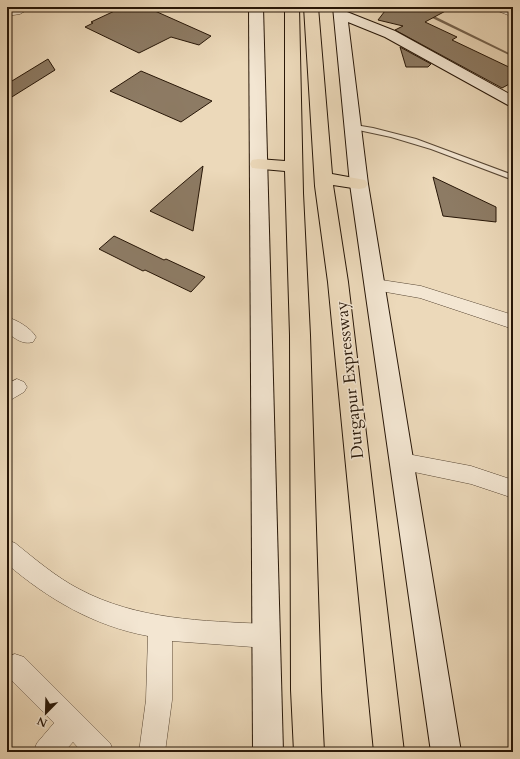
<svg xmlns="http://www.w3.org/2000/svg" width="520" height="759" viewBox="0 0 520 759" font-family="Cardo,serif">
  <rect width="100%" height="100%" fill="#ecd9ba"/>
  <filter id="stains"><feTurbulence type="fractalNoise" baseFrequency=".005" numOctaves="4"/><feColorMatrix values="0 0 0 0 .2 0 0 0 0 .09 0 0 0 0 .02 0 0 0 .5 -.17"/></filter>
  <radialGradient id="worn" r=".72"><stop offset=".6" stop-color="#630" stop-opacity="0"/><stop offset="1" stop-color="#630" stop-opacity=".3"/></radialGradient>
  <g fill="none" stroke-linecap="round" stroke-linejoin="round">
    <path fill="#75634e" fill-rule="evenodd" d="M426,13H428L513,55V57L426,15Z"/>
  </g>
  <g fill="#8d7b64" stroke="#271607">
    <path d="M123,7H146L211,36L199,45L171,37L139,53L85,27L93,23L91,22Z"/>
    <path d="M388,7H453L425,22L457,37L452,40L513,69V82L502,88L395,30L403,26L378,20Z"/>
    <path d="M400,47L431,64L428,67H406Z"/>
    <path d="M48,59L55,70L7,100V84Z"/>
    <path d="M141,71L212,101L181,122L110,91Z"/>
    <path d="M203,166L193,231L150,211Z"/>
    <path d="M433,177L496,207V222L443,216Z"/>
    <path d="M114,236L164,260L166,259L205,277L191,292L145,270L143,271L99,249Z"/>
  </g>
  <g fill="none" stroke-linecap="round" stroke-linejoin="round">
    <g stroke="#584734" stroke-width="2">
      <path id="lane" d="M349,124L373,128L416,139L513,175V180L431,149L391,137L349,128Z"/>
    </g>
    <g stroke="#584734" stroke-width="1">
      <g id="street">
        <path d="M17,7H32L20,14L7,16V10Z"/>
        <path d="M491,7H507L513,10V17L493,9Z"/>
        <path d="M375,279L421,286L513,315V329L420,298L369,289L366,285L369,281Z"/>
        <path d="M7,317C17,320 31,328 36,337L33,342C23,345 16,339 7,333Z"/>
        <path d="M17,379L24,382L27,387L24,392L7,402V384Z"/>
        <path d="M402,453L471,466L513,480V498L471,484L395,468L392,462L395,456Z"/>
        <path d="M7,540L15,543C35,559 56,577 79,589C137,620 203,621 267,624L276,628L279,636L276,644L267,648L172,641V700L165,752H139L146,700L148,636C94,626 48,599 7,564Z"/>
        <path d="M15,654L24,657L110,743L114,752H82L73,742L64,752H33L37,743L54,723L7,676V657Z"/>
      </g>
    </g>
    <g stroke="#271607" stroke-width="2">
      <g id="secondary">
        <path d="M249,7H263L283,752H253Z"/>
        <path d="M333,7H347V12L395,31L513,96V107L508,105L385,37L348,22L368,184L461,752H431L350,184Z"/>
      </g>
    </g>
    <g stroke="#271607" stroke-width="2">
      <g id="highway">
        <path d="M285,7H299L303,193L310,335L321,690L324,752H294L291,690L290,335L285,171L252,168L250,164L252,160L258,159L285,161Z"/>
        <path d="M304,7H318L332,174L365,180L368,184L365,188L359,189L333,185L348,282L404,752H374L328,282L315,186Z"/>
      </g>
    </g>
    <use href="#lane" fill="#f3e6d2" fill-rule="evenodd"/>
    <use href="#street" fill="#f3e6d2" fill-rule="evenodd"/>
    <use href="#secondary" fill="#f3e6d2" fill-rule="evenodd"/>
    <use href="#highway" fill="#ecd9ba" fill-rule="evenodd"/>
  </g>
  <g text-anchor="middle" stroke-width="3" stroke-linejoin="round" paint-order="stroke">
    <g font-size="17" fill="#271607" stroke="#f3e6d2">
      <text transform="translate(349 380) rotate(-96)" y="6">Durgapur Expressway</text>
    </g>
  </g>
  <rect width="520" height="759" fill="none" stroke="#ecd9ba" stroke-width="24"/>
  <rect x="8" y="8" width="504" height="743" fill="none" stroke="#271607" stroke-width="2"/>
  <rect x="12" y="12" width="496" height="735" fill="none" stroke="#271607"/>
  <g transform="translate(46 713) rotate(203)" stroke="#f3e6d2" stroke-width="3" paint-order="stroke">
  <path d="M0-3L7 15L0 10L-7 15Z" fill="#271607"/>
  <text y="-6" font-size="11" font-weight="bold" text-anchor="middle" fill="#271607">N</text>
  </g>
  <rect width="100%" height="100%" filter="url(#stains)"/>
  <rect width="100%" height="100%" fill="url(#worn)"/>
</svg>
